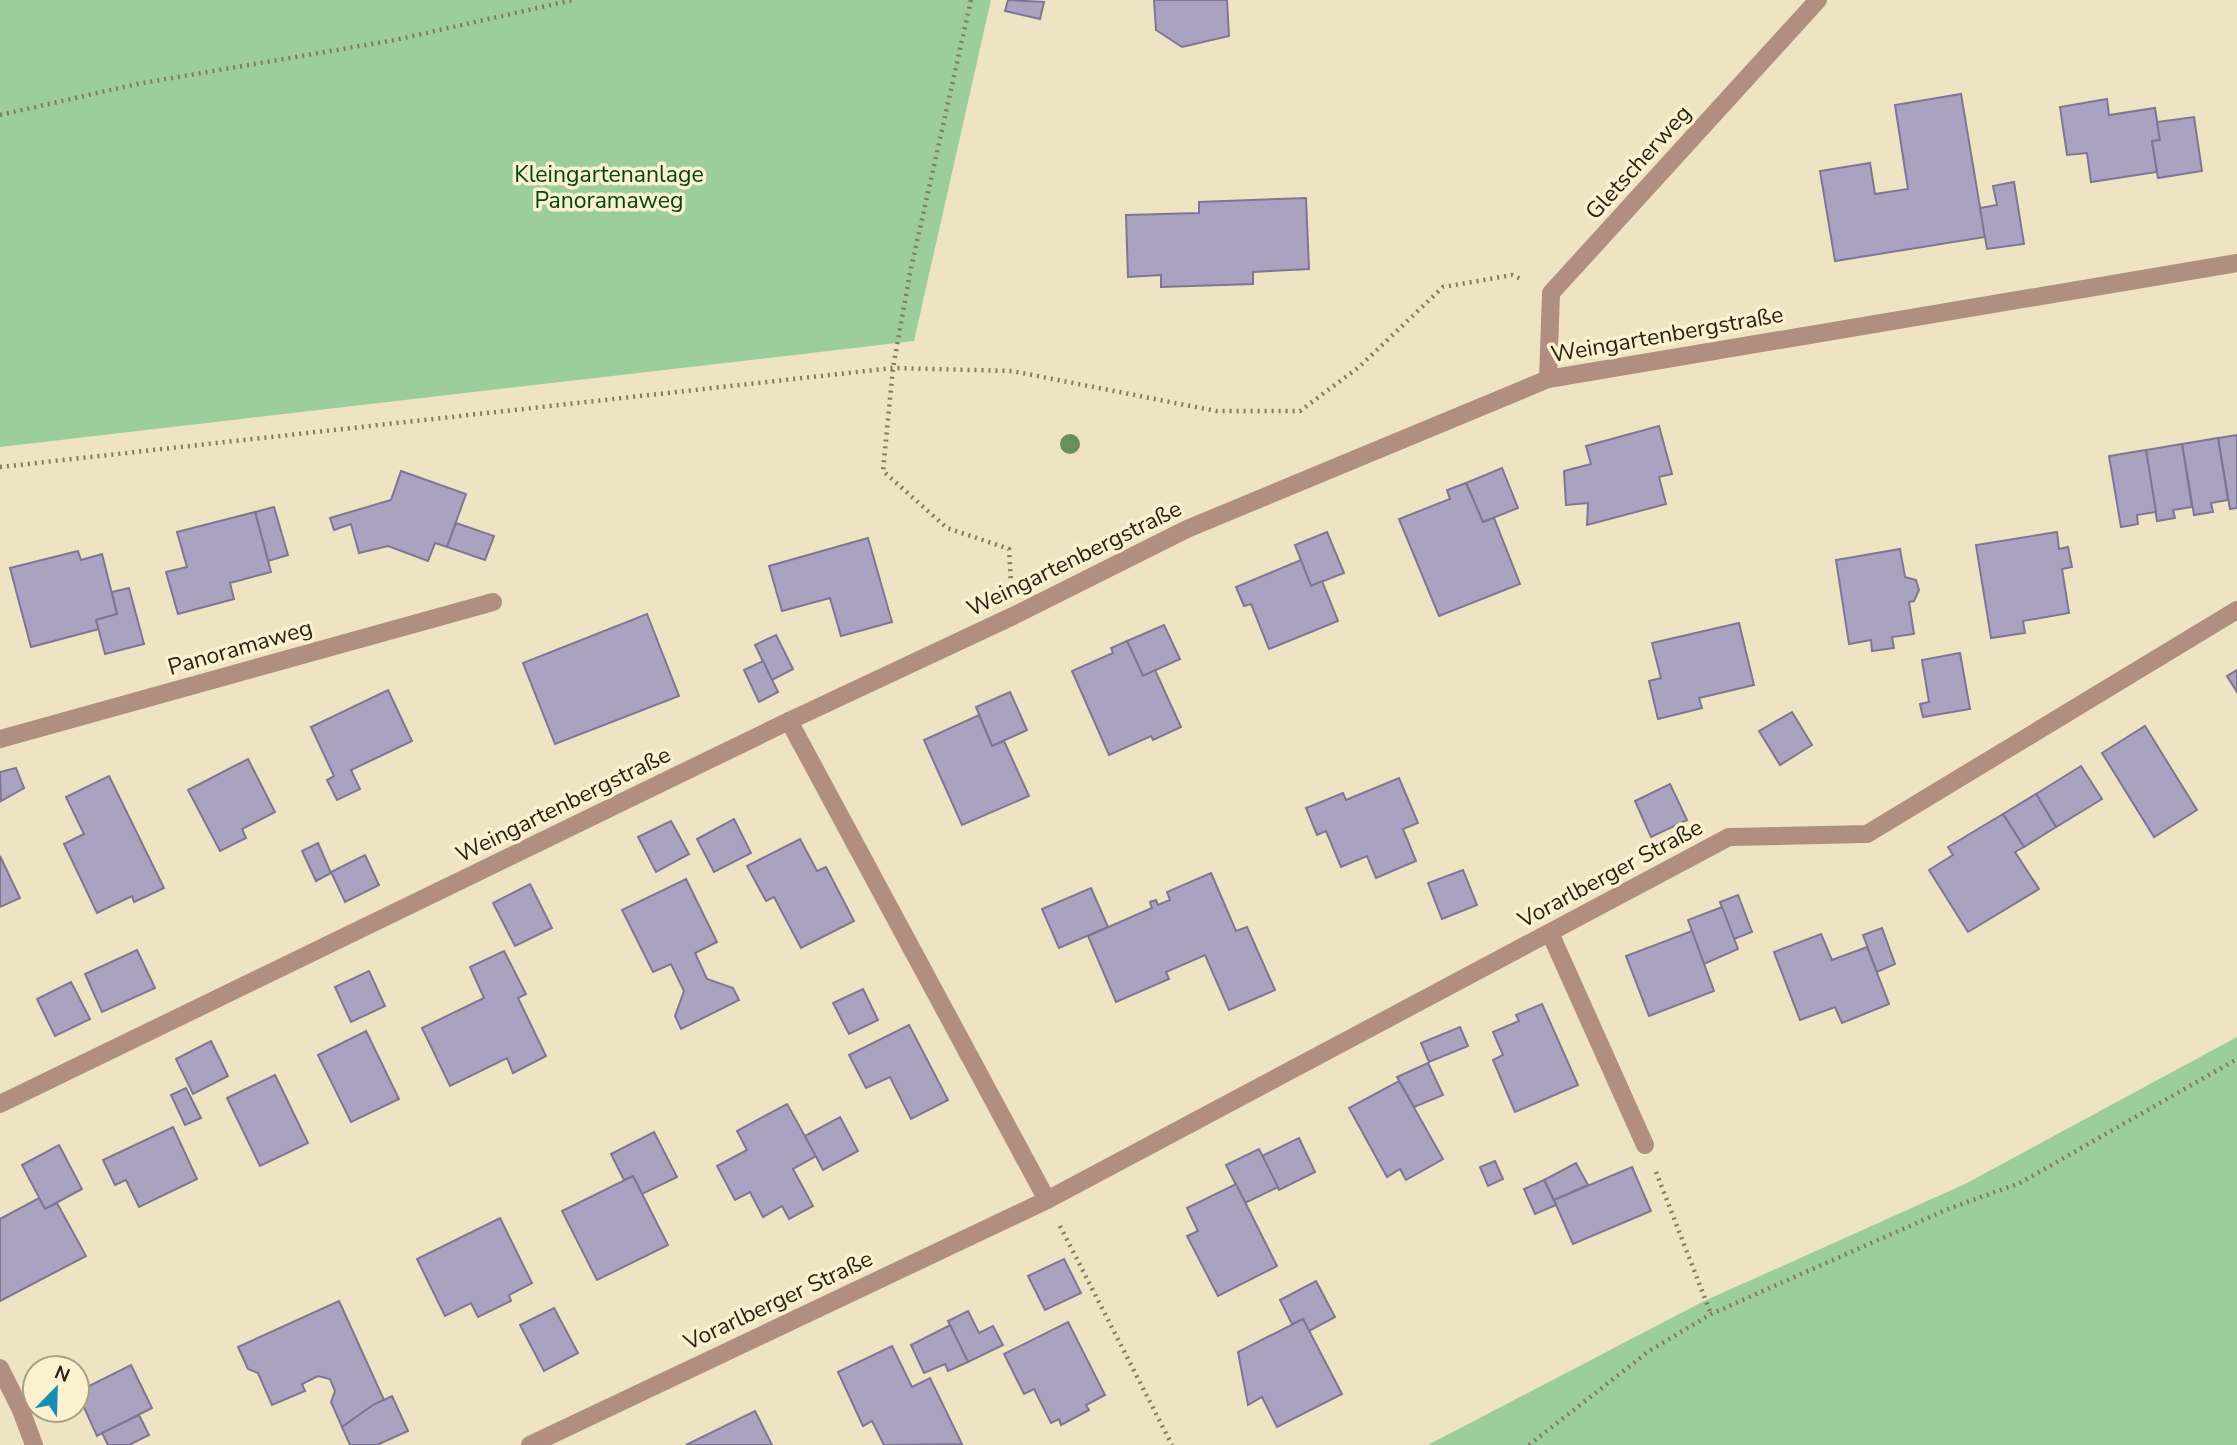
<svg xmlns="http://www.w3.org/2000/svg" width="2237" height="1445" viewBox="0 0 2237 1445" font-family="'Nunito Sans',sans-serif">
  <rect width="100%" height="100%" fill="#eee4c3"/>
  <g fill="#9bcd9d">
    <path d="M0,0H991L914,341L0,447Z"/>
    <path d="M2237,1037V1445H1428L1702,1302L1965,1184Z"/>
  </g>
  <g fill="#aba2c1" stroke="#7e7693" stroke-width="2">
    <path d="M1008,0L1044,2L1040,19L1005,11Z"/>
    <path d="M1154,0H1227L1229,36L1182,47L1156,30Z"/>
    <path d="M1961,94L1985,237L1835,261L1820,171L1870,163L1875,194L1908,189L1895,105Z"/>
    <path d="M2107,99L2109,115L2155,108L2160,140L2152,141L2157,172L2091,182L2087,153L2067,155L2060,107Z"/>
    <path d="M2194,117L2202,171L2158,178L2152,141L2160,140L2157,122Z"/>
    <path d="M2014,182L2024,244L1987,249L1980,208L1997,205L1993,186Z"/>
    <path d="M1306,198L1309,269L1253,272V284L1161,287V275L1128,277L1126,215L1199,213V202Z"/>
    <path d="M1659,426L1672,474L1659,477L1666,504L1587,525L1588,503L1566,505L1564,471L1591,464L1586,446Z"/>
    <path d="M2237,435V508L2230,509L2218,438Z"/>
    <path d="M2218,438L2228,500L2211,503L2213,512L2194,515L2182,444Z"/>
    <path d="M2182,444L2192,507L2173,510L2175,518L2157,521L2146,450Z"/>
    <path d="M2146,450L2156,512L2137,515L2138,524L2121,527L2109,456Z"/>
    <path d="M1502,468L1518,508L1483,522L1466,483Z"/>
    <path d="M401,471L466,494L447,547L435,543L428,561L388,546L359,553L351,524L334,530L330,518L391,500Z"/>
    <path d="M1466,483L1483,522L1494,518L1520,584L1439,616L1399,519L1450,499L1447,490Z"/>
    <path d="M274,507L288,555L268,561L255,512Z"/>
    <path d="M255,512L271,572L230,583L234,599L178,614L166,572L187,567L177,532Z"/>
    <path d="M456,523L494,536L485,560L447,547Z"/>
    <path d="M1327,532L1344,573L1311,586L1295,545Z"/>
    <path d="M2057,532L2059,549L2068,547L2072,567L2062,569L2069,613L2023,621L2025,633L1991,638L1976,545Z"/>
    <path d="M868,538L892,622L841,636L830,598L782,611L769,566Z"/>
    <path d="M1900,549L1905,577L1916,580L1919,590L1914,601L1909,602L1914,634L1892,637L1894,648L1872,651L1871,640L1849,644L1836,560Z"/>
    <path d="M78,551L81,560L102,554L117,614L96,620L99,629L31,647L10,568Z"/>
    <path d="M1301,560L1311,586L1322,581L1338,621L1269,649L1251,604L1244,606L1236,587Z"/>
    <path d="M129,588L144,644L105,654L96,620L117,614L112,592Z"/>
    <path d="M647,614L679,696L555,744L523,663Z"/>
    <path d="M1739,623L1754,685L1699,698L1702,708L1658,719L1649,681L1661,678L1652,643Z"/>
    <path d="M1164,625L1180,659L1143,676L1127,641Z"/>
    <path d="M776,635L793,669L772,680L755,645Z"/>
    <path d="M1127,641L1143,676L1155,670L1181,727L1153,740L1151,736L1109,755L1072,671L1113,653L1111,648Z"/>
    <path d="M1960,653L1970,709L1923,717L1920,704L1929,702L1922,660Z"/>
    <path d="M763,661L778,692L759,702L744,670Z"/>
    <path d="M2237,670V692L2227,676Z"/>
    <path d="M388,690L412,741L351,770L360,789L337,800L327,780L334,776L311,727Z"/>
    <path d="M1010,692L1027,730L992,746L976,707Z"/>
    <path d="M1792,712L1812,745L1780,765L1759,731Z"/>
    <path d="M979,715L992,746L1004,741L1029,796L962,825L924,740Z"/>
    <path d="M2145,726L2197,810L2154,837L2102,753Z"/>
    <path d="M248,759L275,812L242,829L246,838L220,851L188,790Z"/>
    <path d="M2081,766L2102,799L2056,827L2036,794Z"/>
    <path d="M16,768L24,788L1,801L0,772Z"/>
    <path d="M109,776L164,888L134,902L132,896L97,913L64,844L84,834L66,797Z"/>
    <path d="M1399,778L1418,823L1403,829L1416,861L1376,878L1367,856L1341,867L1326,831L1317,835L1306,808L1343,793L1346,800Z"/>
    <path d="M1670,784L1687,820L1651,837L1635,801Z"/>
    <path d="M2036,794L2056,827L2024,847L2003,814Z"/>
    <path d="M2003,814L2024,847L2015,852L2039,889L1968,932L1929,870L1953,855L1948,847Z"/>
    <path d="M734,819L751,853L714,872L697,839Z"/>
    <path d="M671,821L689,854L656,872L638,837Z"/>
    <path d="M800,839L817,871L826,867L854,921L801,948L774,897L766,901L747,866Z"/>
    <path d="M318,843L331,873L316,881L302,851Z"/>
    <path d="M365,855L379,885L345,902L331,872Z"/>
    <path d="M0,856L20,898L0,907Z"/>
    <path d="M1463,870L1477,905L1442,919L1428,883Z"/>
    <path d="M1211,873L1236,931L1247,927L1275,990L1229,1010L1205,955L1166,972L1169,979L1116,1002L1088,936L1152,908L1150,902L1156,900L1158,905L1170,900L1167,892Z"/>
    <path d="M686,879L717,942L695,953L707,979L733,988L739,1000L681,1029L675,1016L684,991L671,964L653,972L622,910Z"/>
    <path d="M530,884L552,928L515,946L493,903Z"/>
    <path d="M1091,888L1108,927L1059,948L1042,909Z"/>
    <path d="M1738,895L1752,932L1734,939L1720,902Z"/>
    <path d="M1722,907L1738,949L1704,964L1688,920Z"/>
    <path d="M1882,928L1895,964L1877,972L1863,935Z"/>
    <path d="M1692,931L1714,991L1649,1016L1626,956Z"/>
    <path d="M1821,934L1832,960L1867,947L1889,1004L1842,1023L1835,1007L1800,1020L1774,952Z"/>
    <path d="M137,950L155,988L102,1012L85,974Z"/>
    <path d="M504,951L526,994L518,998L546,1056L513,1073L507,1058L450,1086L422,1028L484,998L470,967Z"/>
    <path d="M369,971L385,1006L351,1022L335,987Z"/>
    <path d="M71,982L90,1019L55,1036L37,999Z"/>
    <path d="M863,989L878,1020L849,1034L833,1003Z"/>
    <path d="M1542,1004L1578,1085L1515,1112L1493,1060L1503,1055L1493,1032L1519,1021L1516,1015Z"/>
    <path d="M909,1025L948,1100L911,1119L890,1077L866,1088L849,1055Z"/>
    <path d="M1460,1027L1468,1046L1429,1062L1421,1043Z"/>
    <path d="M366,1031L399,1099L351,1122L318,1055Z"/>
    <path d="M211,1041L228,1076L193,1094L176,1059Z"/>
    <path d="M1428,1063L1443,1095L1414,1107L1397,1077Z"/>
    <path d="M275,1075L308,1143L260,1166L227,1098Z"/>
    <path d="M1399,1081L1443,1159L1406,1180L1400,1169L1387,1177L1349,1108Z"/>
    <path d="M186,1088L201,1118L185,1125L171,1095Z"/>
    <path d="M787,1104L816,1156L793,1169L813,1206L789,1219L782,1206L763,1217L750,1192L735,1200L717,1166L747,1150L737,1131Z"/>
    <path d="M840,1117L858,1151L823,1170L805,1136Z"/>
    <path d="M173,1127L197,1179L139,1207L126,1180L115,1185L103,1160Z"/>
    <path d="M654,1132L677,1177L642,1194L633,1176L624,1180L611,1154Z"/>
    <path d="M1299,1138L1315,1172L1279,1190L1262,1156Z"/>
    <path d="M59,1145L82,1189L45,1209L22,1165Z"/>
    <path d="M1259,1149L1278,1187L1245,1203L1226,1165Z"/>
    <path d="M1495,1161L1503,1179L1488,1186L1480,1167Z"/>
    <path d="M1576,1163L1588,1185L1554,1200L1544,1180Z"/>
    <path d="M1632,1167L1651,1211L1573,1244L1554,1200Z"/>
    <path d="M633,1176L668,1245L597,1280L562,1211Z"/>
    <path d="M1544,1180L1556,1205L1535,1214L1524,1189Z"/>
    <path d="M1236,1184L1277,1266L1218,1296L1187,1236L1198,1231L1187,1208Z"/>
    <path d="M39,1198L45,1209L57,1203L86,1256L0,1301V1219Z"/>
    <path d="M500,1218L532,1283L509,1295L511,1301L478,1317L471,1303L445,1316L417,1259Z"/>
    <path d="M1064,1259L1081,1293L1045,1310L1028,1276Z"/>
    <path d="M1316,1281L1335,1317L1309,1331L1303,1319L1292,1324L1280,1300Z"/>
    <path d="M339,1301L384,1400L373,1405L342,1427L331,1402L335,1391L330,1379L318,1376L302,1384L305,1391L272,1405L258,1373L248,1369L238,1347Z"/>
    <path d="M554,1308L578,1353L544,1371L520,1325Z"/>
    <path d="M968,1311L979,1333L993,1326L1003,1345L968,1362L948,1321Z"/>
    <path d="M1303,1319L1342,1394L1277,1427L1262,1397L1248,1405L1238,1352Z"/>
    <path d="M1068,1322L1105,1395L1086,1405L1089,1410L1061,1425L1059,1419L1051,1423L1034,1389L1024,1394L1004,1354Z"/>
    <path d="M950,1325L968,1362L948,1371L945,1364L924,1373L911,1345Z"/>
    <path d="M892,1346L912,1387L930,1378L962,1444L884,1445L872,1421L863,1426L838,1372Z"/>
    <path d="M131,1365L152,1408L97,1436L77,1392Z"/>
    <path d="M392,1396L408,1431L377,1445H350L342,1427L373,1405Z"/>
    <path d="M755,1411L772,1445H686Z"/>
    <path d="M139,1415L149,1435L129,1445H108L102,1433Z"/>
  </g>
  <g fill="none" stroke-linecap="round" stroke-linejoin="round">
    <g stroke="#817b65" stroke-width="4.5" stroke-dasharray="2 5" stroke-linecap="butt">
      <path d="M971,0L910,273L893,368L883,471L947,528L1009,549L1011,582"/>
      <path d="M0,115L137,84L395,40L573,0"/>
      <path d="M0,467L893,368L1012,371L1216,411H1300L1359,367L1443,287L1512,275L1523,280"/>
      <path d="M1656,1172L1711,1314"/>
      <path d="M1060,1226L1172,1445"/>
      <path d="M1529,1445L1649,1351L1711,1314L1948,1209L2020,1183L2237,1059"/>
    </g>
    <path stroke="#b18f80" stroke-width="18" d="M1550,933L1645,1145"/>
    <g stroke="#b18f80" stroke-width="18">
      <path d="M1548,379L1551,293L1818,0"/>
      <path d="M789,721L1047,1200"/>
      <path d="M0,739L493,602"/>
      <path d="M0,1104L789,721L1013,616L1187,529L1548,379L2237,263"/>
      <path d="M0,1368L21,1410L34,1445"/>
      <path d="M530,1445L1047,1200L1729,837L1867,834L2237,610"/>
    </g>
  </g>
  <circle fill="#6b8e60" cx="1070" cy="444" r="10"/>
  <g text-anchor="middle" stroke-width="7" stroke-linejoin="round" paint-order="stroke">
    <g font-size="23" fill="#272417" stroke="#fbf1d0">
      <text transform="translate(1638 162) rotate(-48)" y="8">Gletscherweg</text>
      <text transform="translate(1667 334) rotate(-10)" y="8">Weingartenbergstraße</text>
      <text transform="translate(1074 558) rotate(-26)" y="8">Weingartenbergstraße</text>
      <text transform="translate(240 647) rotate(-16)" y="8">Panoramaweg</text>
      <text transform="translate(563 804) rotate(-26)" y="8">Weingartenbergstraße</text>
      <text transform="translate(1610 873) rotate(-28)" y="8">Vorarlberger Straße</text>
      <text transform="translate(778 1300) rotate(-25)" y="8">Vorarlberger Straße</text>
    </g>
    <g font-size="23" fill="#00470f" stroke="#fbf1d0">
      <text x="609" y="182">Kleingartenanlage<tspan x="609" dy="26">Panoramaweg</tspan></text>
    </g>
  </g>
  <g transform="translate(56 1389) rotate(23)"><circle r="33" fill="#fbf1d0" stroke="#a69f86" stroke-width="2"/>
  <path d="M0-5L12 26L0 18L-12 26Z" fill="#198db0"/>
  <text y="-10" font-size="19" font-weight="bold" text-anchor="middle" fill="#272417">N</text>
  </g>
</svg>
